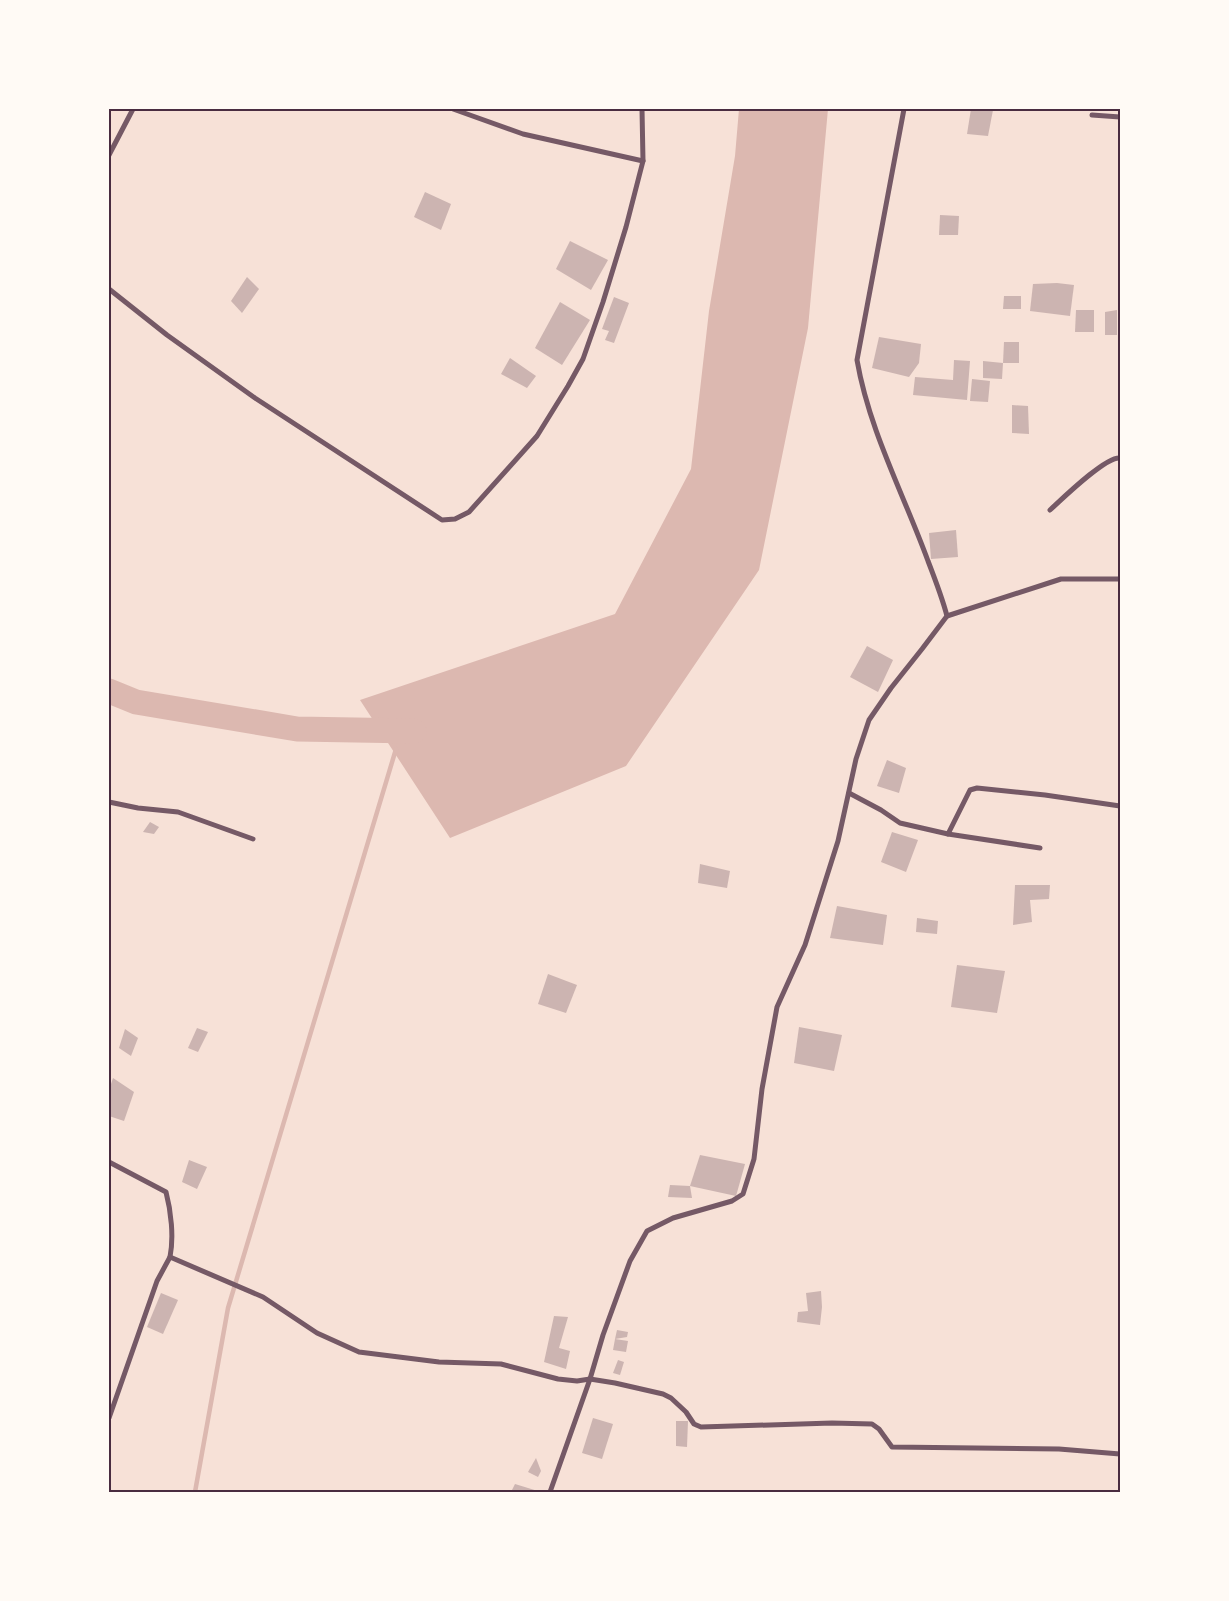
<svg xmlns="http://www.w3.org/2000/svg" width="1229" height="1601" viewBox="0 0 1229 1601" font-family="Helvetica,sans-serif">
  <rect width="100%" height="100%" fill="#f7e1d7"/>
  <path fill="#dcb8b0" d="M739,109H828L808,328L759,570L626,766L450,838L360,700L615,614L691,469L709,311L735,156Z"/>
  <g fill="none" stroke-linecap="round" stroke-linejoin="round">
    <path stroke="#dcb8b0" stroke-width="4.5" d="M195,1492L228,1308L396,749"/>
    <path stroke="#dcb8b0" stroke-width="25" d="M109,691L136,702L297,729L414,731"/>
  </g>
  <g fill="#ccb4b1">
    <path d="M971,109L993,110L988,136L967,134Z"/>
    <path d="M425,192L451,204L441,230L414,217Z"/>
    <path d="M940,215L959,216L958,235H939Z"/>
    <path d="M570,241L608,260L591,290L556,269Z"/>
    <path d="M247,277L259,289L242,313L231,301Z"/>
    <path d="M1057,283L1074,285L1070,316L1030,311L1033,284Z"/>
    <path d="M1004,296H1021V309H1003Z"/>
    <path d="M614,297L629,303L614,343L605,340L609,331L602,329Z"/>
    <path d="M560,302L590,320L562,365L535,348Z"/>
    <path d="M1076,310H1094V332H1075Z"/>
    <path d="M1117,310V335H1105V312Z"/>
    <path d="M879,337L921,344L919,363L909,377L872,368Z"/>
    <path d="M1004,342H1019V363H1003Z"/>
    <path d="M510,358L536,376L527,388L501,374Z"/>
    <path d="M954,360L970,361L967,400L913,395L915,377L953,380Z"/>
    <path d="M983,361L1003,363L1002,379L983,378Z"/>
    <path d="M972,379L990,381L988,402L970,401Z"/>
    <path d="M1012,405L1028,406L1029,434L1012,433Z"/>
    <path d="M956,530L958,557L931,559L929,533Z"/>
    <path d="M867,646L893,660L878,692L850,677Z"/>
    <path d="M887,760L906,768L899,793L877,786Z"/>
    <path d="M150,822L159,827L154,834L143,832Z"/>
    <path d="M892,832L918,840L906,872L881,862Z"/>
    <path d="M700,864L730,871L727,888L698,883Z"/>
    <path d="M1015,885H1050L1049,899L1030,900L1032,922L1013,925Z"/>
    <path d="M837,906L887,915L883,945L830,938Z"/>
    <path d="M917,918L938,921L937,934L916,932Z"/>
    <path d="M957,965L1005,971L997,1013L951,1007Z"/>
    <path d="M548,974L577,985L566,1013L538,1004Z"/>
    <path d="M799,1027L842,1035L834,1071L794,1063Z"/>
    <path d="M197,1028L208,1032L198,1052L188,1048Z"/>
    <path d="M125,1029L138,1038L131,1056L119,1048Z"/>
    <path d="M113,1078L134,1092L124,1121L109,1116V1090Z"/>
    <path d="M700,1155L745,1164L736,1196L690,1186Z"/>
    <path d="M189,1160L207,1167L197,1189L182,1182Z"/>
    <path d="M670,1185L690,1186L692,1198L668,1197Z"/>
    <path d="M821,1291L822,1307L820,1325L797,1322L798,1312L808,1311L806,1293Z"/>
    <path d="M161,1293L178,1300L163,1334L147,1327Z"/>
    <path d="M554,1316L568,1317L559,1348L570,1351L566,1369L544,1362Z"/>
    <path d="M617,1330L628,1332L627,1337L615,1339L628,1341L626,1352L613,1350L615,1339Z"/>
    <path d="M618,1360L624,1362L620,1375L613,1373Z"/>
    <path d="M593,1418L613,1424L602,1459L582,1453Z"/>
    <path d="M676,1421H688L687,1447L676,1446Z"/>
    <path d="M536,1458L541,1471L538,1477L528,1472Z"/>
    <path d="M515,1484L541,1492H511Z"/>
  </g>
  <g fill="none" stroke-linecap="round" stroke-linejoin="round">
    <g stroke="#755966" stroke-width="5">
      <path d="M453,109L523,134L643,161"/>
      <path d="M1092,115L1120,117"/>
      <path d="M109,155L133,109"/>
      <path d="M109,289L167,335L255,398L442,520L455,519L469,512L537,436L568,386L583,359L603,302L626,227L643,161L642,109"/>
      <path d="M1050,510C1062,499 1106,456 1120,458"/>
      <path d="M947,616L1061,579H1120"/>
      <path d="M849,793L881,810L900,823L948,834L1040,848"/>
      <path d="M109,802L138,808L178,812L253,839"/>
      <path d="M948,834L970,790L977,788L1045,795L1120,806"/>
      <path d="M109,1162L166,1192C171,1211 174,1237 170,1257L263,1297L317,1333L359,1352L439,1362L501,1364L558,1379L577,1381L590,1379L615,1383L663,1394L671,1398L686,1412L694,1424L701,1427L832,1423L872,1424L879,1429L892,1447L1059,1449L1120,1454"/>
      <path d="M109,1418L157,1281L170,1257"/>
      <path d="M550,1492L590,1379L603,1335L630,1261L647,1231L673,1218L732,1201L743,1194L754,1159L762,1089L777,1007L805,945L838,841L856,759L869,720L891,688L922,649L947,616C942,597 935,579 928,561C904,495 869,430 857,360L904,109"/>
    </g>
  </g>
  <rect width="1229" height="1601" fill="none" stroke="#fffaf5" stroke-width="220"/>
  <rect x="110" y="110" width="1009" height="1381" fill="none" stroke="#4a2c40" stroke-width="2"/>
</svg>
